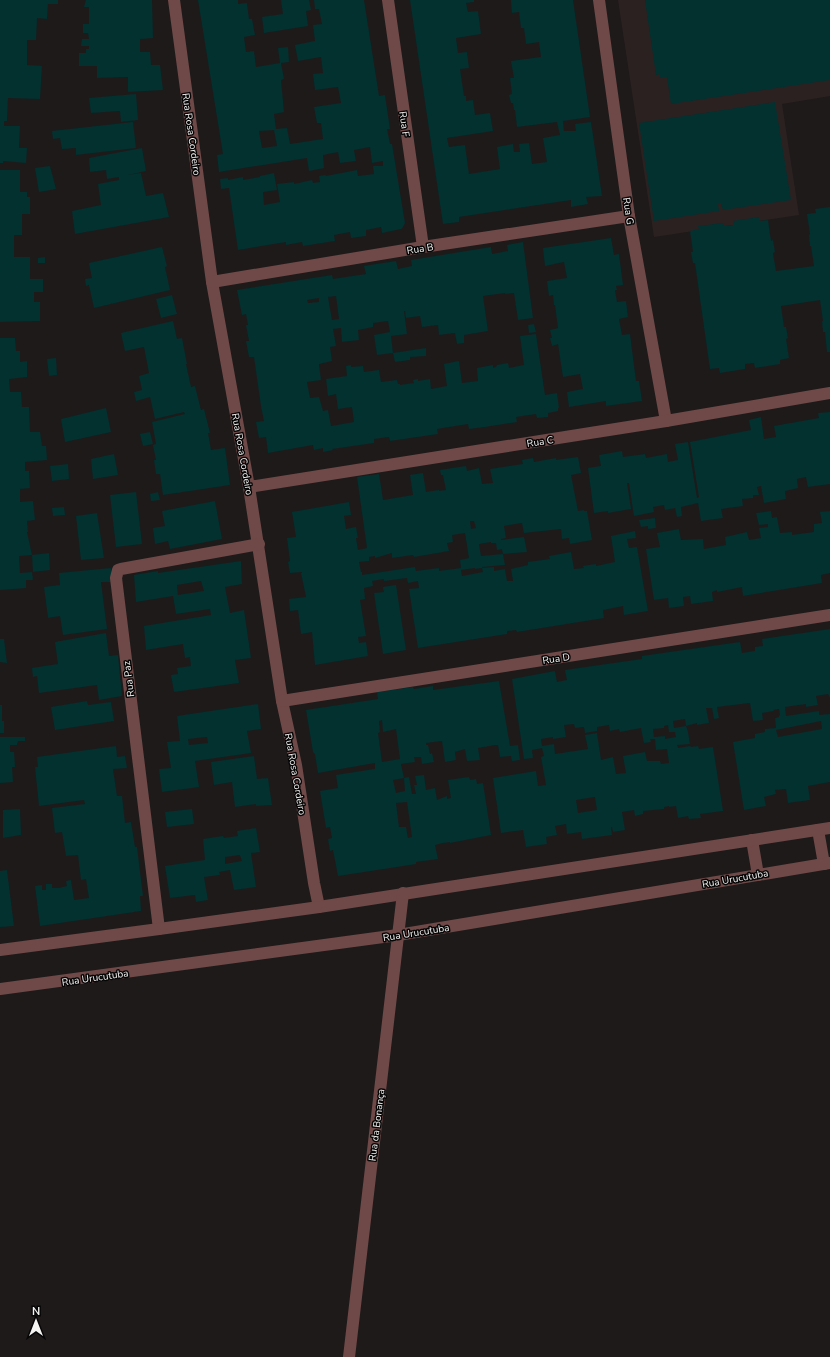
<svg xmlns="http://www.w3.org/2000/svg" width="830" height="1357" viewBox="0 0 830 1357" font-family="'Nunito Sans',sans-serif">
  <rect width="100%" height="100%" fill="#1e1a1a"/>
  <path fill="#2c2121" d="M618,0H830V96L782,104L799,215L654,237Z"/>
  <g fill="#02312f" fill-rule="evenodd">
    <path d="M0,0H58V4H48L47,19L37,18L36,40H27V65L42,66L40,99L8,98L7,121H4V126H20L19,148H27L26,163L3,161V163H0Z"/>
    <path d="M86,0H152L153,38L140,39V52H150L151,65H160L163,90L128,92V77L97,78V66H79V53H86V49H89V46H81L82,39H89L88,33H83V24H89V7H84Z"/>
    <path d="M198,0H238V4L247,3L249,19H252L255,35L244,37L246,52L254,51L256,67L280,63L278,48L288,47L289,62L281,63L284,79L281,80L284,112L274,114L276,129L287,128L290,144L323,139L321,123H317L314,107L341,103L338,87L315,90L313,74L323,73L321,57L298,61L295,45L315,41L313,25L322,24L319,9H315L314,0H364L379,96L385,95L390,129H387L390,144H392L405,223L403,227L401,229L382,233L381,227L366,230V236L351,238L350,232L334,235L335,241L303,246L302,242L286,245V242L238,250L229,188L221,189L220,179L228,178V180L243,177V180L260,177V176L274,173L277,190L263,192L264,205L280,202L277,184L294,182V184L312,180L313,183L320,182L319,176L325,175L326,176L357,170L358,176L374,174L373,166H383V161L372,163L370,147L354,150L356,161L340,163L338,152L323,155L324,168L309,171L307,158L219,172L217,155L223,154ZM274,130L277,146L262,148L259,131Z"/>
    <path d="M281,0H309L311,10L306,11L308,26L264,33L262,17L283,14Z"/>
    <path d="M410,0H474V2L466,3L468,12L478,11L481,34L456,38L458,53L467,52L469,68L460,69L464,96H466V101L473,100L475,115L490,113L493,131L447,138L449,147L465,145L469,174L500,169L497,147L513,144L514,152H520L519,144L529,143L532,164L547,162L543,138L560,135L557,122L517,127L515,110H514L513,103H511L509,95L512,94L510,78H514L511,61L541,57L539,42L526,44L524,28H521L519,12L512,13L511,0H573L590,117L563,121L564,131H576L575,124L591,122L602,196L586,197L588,204L571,207V200L459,217V222L443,224Z"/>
    <path d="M645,0H830V80L671,104L667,77L660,78V74L656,75Z"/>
    <path d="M136,94L138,120L121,122L120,111L91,113L89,98Z"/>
    <path d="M775,102L791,200L723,210L721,204H718L719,211L654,221L639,123Z"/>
    <path d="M133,122L136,148L76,155V148L62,149L60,138L53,139L52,131Z"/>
    <path d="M142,148L146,171L128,175L141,173L146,196L163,193L169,217L75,234L72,211L101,205L98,184L119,180V177L107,179L106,170L90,172L89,158Z"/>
    <path d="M50,166L56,189L39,192L35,168Z"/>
    <path d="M0,170H20V192H27V197H30V214H22V235H14V257H30V279H43V292H34V302H40V321L0,322Z"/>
    <path d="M830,207V352H827L825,332H823L822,321H823L820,300L781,306L784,327H786L788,338L786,339L789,358L780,360V364L755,368L754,363L745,364V369L720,373L719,368L710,369L695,263H693L691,252H693L690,231L699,229L698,226L723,223L724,226L733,225V221L759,217V221L768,220L771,241L773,240L775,252L773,253L776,271L814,266L811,246H810L809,235L810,234L807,214L816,213L815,209Z"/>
    <path d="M611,238L614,255L619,254L623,285L616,286L617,290H615L617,302L626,301L628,317L619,319L622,335L630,334L636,381H639L642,401L606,406V401L569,407L567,392L583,389L580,374L563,377L558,344L552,346L550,338H552L550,330L558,328L555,305H554L553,295L549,296L547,281L567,278L564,262L545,266L543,248Z"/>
    <path d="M523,242L533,318L518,320L514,293L505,294V293L483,296L488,331L464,335V343L457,344L455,333L439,335L438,325L422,327L420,316L406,318L405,311H404L407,334L391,336L393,353L377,355L374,335L390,332L388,321L373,323V327L358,330L359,340L342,342L341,328L333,329L336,346L330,347L332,361L319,364L321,380L307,382L310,398L319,397L323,411L328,410L331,426L354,422L352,407L338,409L336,394L328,396L326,379L347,376L346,366L351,365V367L363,366L364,372L379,370L381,382L397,380L398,384H400V385L414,383L413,380L418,379V381L430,379L431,389L447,386L444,364L459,361L462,383L478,381L477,368L493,365V368L496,367L497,365L508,363L509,368L524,365L520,336L536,334L545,395L557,393L559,408H558V411L548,413V417L537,418L536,414L516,417L517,422L485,427L469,429L468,424L437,429L438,434L390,441L389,437L374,439V443L332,449L333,450L323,452V448L314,450L313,445L268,453L266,437L259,438L256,422L264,421L261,406L254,357H249L246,341H249L246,325H248L246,314L242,315L237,290L332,275L333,279L366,274L364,266L396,261L398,269L412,266L411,260L491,247L492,254L508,251L507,245ZM336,296L339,319L332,320L328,297ZM319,298V302L308,303L307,300Z"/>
    <path d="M162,247L167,266L165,267L170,290L94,308L89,285L86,286L85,279L92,278L89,263Z"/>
    <path d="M45,257V263H38V258Z"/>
    <path d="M172,295L177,314L161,318L156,299Z"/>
    <path d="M173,321L177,339L182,338L187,364H186L191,387L195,386L201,410L204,409L210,433H208L211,450L225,448L230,485L163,495L160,474H156L154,460H156L153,445L156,444L152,422L185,414L184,412L155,419L150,397L136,401L134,392L142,390L139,376L149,373L144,347L125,351L121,333Z"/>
    <path d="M534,324L536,332L529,333L528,325Z"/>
    <path d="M0,338H15L16,351H20V362L27,361V377L9,379L10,392H21L22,407H29L30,432H40L42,446H46L47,460L25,462V471H29L30,488L20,489V502L33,501L35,520L27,521L28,532H27L32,555L19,556L20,573L32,572L33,580H26V588L0,590Z"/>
    <path d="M426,348V356L410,357V360L395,362L393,353Z"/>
    <path d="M56,358L57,375L49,376L47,359Z"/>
    <path d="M106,408L111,432L65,442L61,419Z"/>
    <path d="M830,412V484L808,487L806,477L797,479L798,488L785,491L786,499L764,503L761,486L757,487L759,495H753V498L742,499L743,506L721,509L723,518L701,521L698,503L681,507L682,516L677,517L675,508L665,510L664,505L653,507L654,512L634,516L629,483H627L631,509L608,513V511L594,513L588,468L601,466L599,455L622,451L623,457L645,454L646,458L667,454L668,462L678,460L675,444L688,442L697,498L699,497L690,442L751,430L749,420L761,417L764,439L776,437L774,426L819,418L818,413Z"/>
    <path d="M150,432L153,444L143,446L140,434Z"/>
    <path d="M114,454L118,475L93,479L91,459Z"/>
    <path d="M578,457L581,473L571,475L578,511L584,510V511H587L592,540L570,544L569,538L562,539L561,529L524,533L522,523L504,526L506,538L501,539V540L524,537L527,552L503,554L502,549L497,550L496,543H491V542L479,544L481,556L503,554L505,565L482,567V568L494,567V571L505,569L507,581H513L511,569L528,565V562L550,559L549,556L571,552L574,569L584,568L583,566L596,564V566L615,562L611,536L635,531L636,538L627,539L629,548L637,547L648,611L624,615L623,606L603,610L604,618L517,632L516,630L507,631V634L418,648L409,589L419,588L418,581L408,583L407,578L384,581V579L372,581L373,586L364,588L365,599L360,600L366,636L358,637L359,643L366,642L368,656L315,665L312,632L301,634L298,610L290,611L289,599L306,597L301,573H302V572L290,573L288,562L290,561L287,538L296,537L292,512L349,502L351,515L344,516L346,529L356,527L358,538H356L358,550L367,548L357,477L379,474L383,500L413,495L410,475L423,473L426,492L439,490V491L446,490L443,475H441L440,470L466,466L467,471L479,468L482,484L493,483L490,469L523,464L522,460L533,458L534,462L556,458V460ZM470,521H474L476,528L471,529ZM465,533L469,558L460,560L461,568L439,571V568L416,571L415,567L362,575V572H361L359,562L369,561V557L375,556V558L392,553V558L413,555L414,557L449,551L447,543L453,542L452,535ZM475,568V569L482,568L483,572L462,576L461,570Z"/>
    <path d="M68,464L69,479L52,481L50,466Z"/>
    <path d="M136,492L142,544L116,547L110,495Z"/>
    <path d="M158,492L160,500L151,501L150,494Z"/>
    <path d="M215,501L222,539L170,549L168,541L155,544L153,528L165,526L162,511Z"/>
    <path d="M64,507L65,515L53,516L52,508Z"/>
    <path d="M771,511L772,518L777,517L780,533L792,532V535L814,532V524L822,523L820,512L830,511V573L821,575L822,583L743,596L742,587L717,592V590L712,592L713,601L691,604L690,596L683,597L684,606L669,608L668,598L654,600L646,549L660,547L657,533L679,529L681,540L703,539L704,549L726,545L725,537L734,535L747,532L749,540L761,538L759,528L768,527V524L759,525L756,513Z"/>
    <path d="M97,513L104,558L81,560L76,516Z"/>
    <path d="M655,518L656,528L648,529V526L641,527L639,520Z"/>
    <path d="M49,553L50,570L33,572L32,555Z"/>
    <path d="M241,561L242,584L225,587L230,613L244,610L251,658L235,660L239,683L174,692L171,675L178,674L177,668L191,666L190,657L185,658L183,644L146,650L144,626L211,615L210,609L176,614L173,596L136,602L134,575L158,571V573ZM201,581L204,591L178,595L177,585Z"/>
    <path d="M111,568L112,582H101L107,629L63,635L60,616L48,618L44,587L60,585L59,573Z"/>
    <path d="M396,585L406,650L383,654L374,593L384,592L383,587Z"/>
    <path d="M830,629V698L828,694L816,696L818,705L806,707V704L785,707L786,716L819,711V715L830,714V782L808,786L810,800L788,803L786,789L775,790L776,794L764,797L766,806L744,810L733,742L755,738V734L765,732V729L776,728L775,718L779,717V716L780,715L779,709L773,710L774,711L762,713L763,720L753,721L750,703L717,707L719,718L714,719L712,708H706L709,723L697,725V723L686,726L685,719L673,721L674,728L686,726L688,732L690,744L677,745L678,748L690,746L691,747L698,746L699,749L713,747L723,811L700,814L701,818L689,819L688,816L678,818L676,806L669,807V806L664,807V809L643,811V814L635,816L634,810L622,812L625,830L613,832L612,827H611L612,835L582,839L581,832L567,834L566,824L555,826L557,835L546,837L547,844L526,847L523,830L501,833L493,778L536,771L538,786L546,785L541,757L544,756L542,748L532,750L533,758L524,759L512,679L555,671L557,682L567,680L565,670L642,659V656L740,642L742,653L755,651V647L763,646L762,639ZM821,721L822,729L778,737L776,730ZM574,724L575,728L584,727L585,733L597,731V727L609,725L610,731L619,729L620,732L641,728L644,743L651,742L650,739H655L656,750L667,749L669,763L661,764L660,761H647L645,752L623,756L626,773L616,774L613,757L601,760L597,733L585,735L588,749L555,754L554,744L542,746L541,739L553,737V739L566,737L564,725ZM668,725L669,732H675L676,737L665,739V736L654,737L653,729L664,728V726ZM595,797L597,810L578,813L576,800Z"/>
    <path d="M106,633L109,656L118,655L122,696L99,700L97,685L39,693L37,676L33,677L32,668L58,664L55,642Z"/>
    <path d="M0,639H4L7,663L0,662Z"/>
    <path d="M499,681L510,746L518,745L520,760L512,761L511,756L500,757L498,745H495L478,748L480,760L467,761L465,749L455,752L456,760L445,762L442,741L426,743V745H428L430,754L432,753L434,762L422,764L421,757H414L415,762L401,764L404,778L393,780L396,793L405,791L404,778L409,777L412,794H416L414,785H417L415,776L424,775L426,790L435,788L437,800L447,796V799L451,798L448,780L469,777L470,780L476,779L477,784L483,783L491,835L450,843V842L443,843L435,845L438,859L416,862V864L338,876L333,850L330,851L328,839L332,838L330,827L326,828L320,791L338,788L336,775L375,769V763L318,773L315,754L313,752L306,710L378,699L377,692L413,687L414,689L433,686V690ZM382,720L383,732L396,729L400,759L382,762L378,733L380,732L379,721ZM407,802L412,837L408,838L406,827H399L396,803Z"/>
    <path d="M87,701L88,705L111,702L114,721L55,730L51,707Z"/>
    <path d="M258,704L261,729L247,731L251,753L195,761L199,787L162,792L159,769L171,768L167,742L180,741L177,716ZM207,737L208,743L189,745L188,739Z"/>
    <path d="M0,705H2V721H4V733H0Z"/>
    <path d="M0,737H25V741H18L17,745H10V752H14L15,767H12L13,782L0,783Z"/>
    <path d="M116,746L117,757L125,756L127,768L113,769L117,796H122L125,823L131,822L135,847H137L143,896H140L141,911L40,926L35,886L42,885V890H46V884H52V888H59L67,886L66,881L71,880L74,900L89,898L86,879L81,880L78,855L66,856L62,832L55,833L52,808L85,804L84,800L39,806L35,767H38L37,757Z"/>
    <path d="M254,756L257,779L268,778L272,805L256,806V804L235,807L232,782L214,785L211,762Z"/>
    <path d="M20,809L21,835L3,838V810Z"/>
    <path d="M192,809L194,824L167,827L165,812Z"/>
    <path d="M256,828L260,852L251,853L256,887L234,890L230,870L219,872L220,875L204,877L208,900L196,902L195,895L170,898L165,866L205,860L203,839L223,836L224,838L238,836L237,831ZM240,855L242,861L225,864V857Z"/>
    <path d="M7,870L14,926L0,927V871Z"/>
  </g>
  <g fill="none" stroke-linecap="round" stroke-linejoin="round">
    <g stroke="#6f4947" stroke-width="12">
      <path d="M174,0L212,282L249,487L282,701L296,765L314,883L319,907"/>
      <path d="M388,0L423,247"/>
      <path d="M599,0L629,216L666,421"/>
      <path d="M212,282L423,247L629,216"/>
      <path d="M249,487L666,421L830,393"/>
      <path d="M282,701L830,615"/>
      <path d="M818,830L824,864"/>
      <path d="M752,840L758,875"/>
      <path d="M159,929L116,578L118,570L121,569L259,544"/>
      <path d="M0,950L159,929L319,907L830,828"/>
      <path d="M0,989L398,935L830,863"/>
      <path d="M349,1357L403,893"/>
    </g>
  </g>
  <g text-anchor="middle" stroke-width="3" stroke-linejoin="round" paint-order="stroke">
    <g font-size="10" fill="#f6f3f3" stroke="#070606">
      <text transform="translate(405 124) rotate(82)" y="4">Rua F</text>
      <text transform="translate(192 134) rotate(82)" y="4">Rua Rosa Cordeiro</text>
      <text transform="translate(629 211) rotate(81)" y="4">Rua G</text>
      <text transform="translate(420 248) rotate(-9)" y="4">Rua B</text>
      <text transform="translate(540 441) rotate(-9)" y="4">Rua C</text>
      <text transform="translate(243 454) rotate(80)" y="4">Rua Rosa Cordeiro</text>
      <text transform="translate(556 658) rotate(-9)" y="4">Rua D</text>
      <text transform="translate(128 679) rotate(-97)" y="4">Rua Paz</text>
      <text transform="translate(296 774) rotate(80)" y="4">Rua Rosa Cordeiro</text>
      <text transform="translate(735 878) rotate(-10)" y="4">Rua Urucutuba</text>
      <text transform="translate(416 932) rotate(-9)" y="4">Rua Urucutuba</text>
      <text transform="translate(95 977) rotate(-8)" y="4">Rua Urucutuba</text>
      <text transform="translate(376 1125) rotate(-83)" y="4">Rua da Bonança</text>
    </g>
  </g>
  <g transform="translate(36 1321)" stroke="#070606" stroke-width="3" paint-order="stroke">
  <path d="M0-3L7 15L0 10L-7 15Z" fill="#f6f3f3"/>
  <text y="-6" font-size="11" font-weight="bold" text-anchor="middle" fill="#f6f3f3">N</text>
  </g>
</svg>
